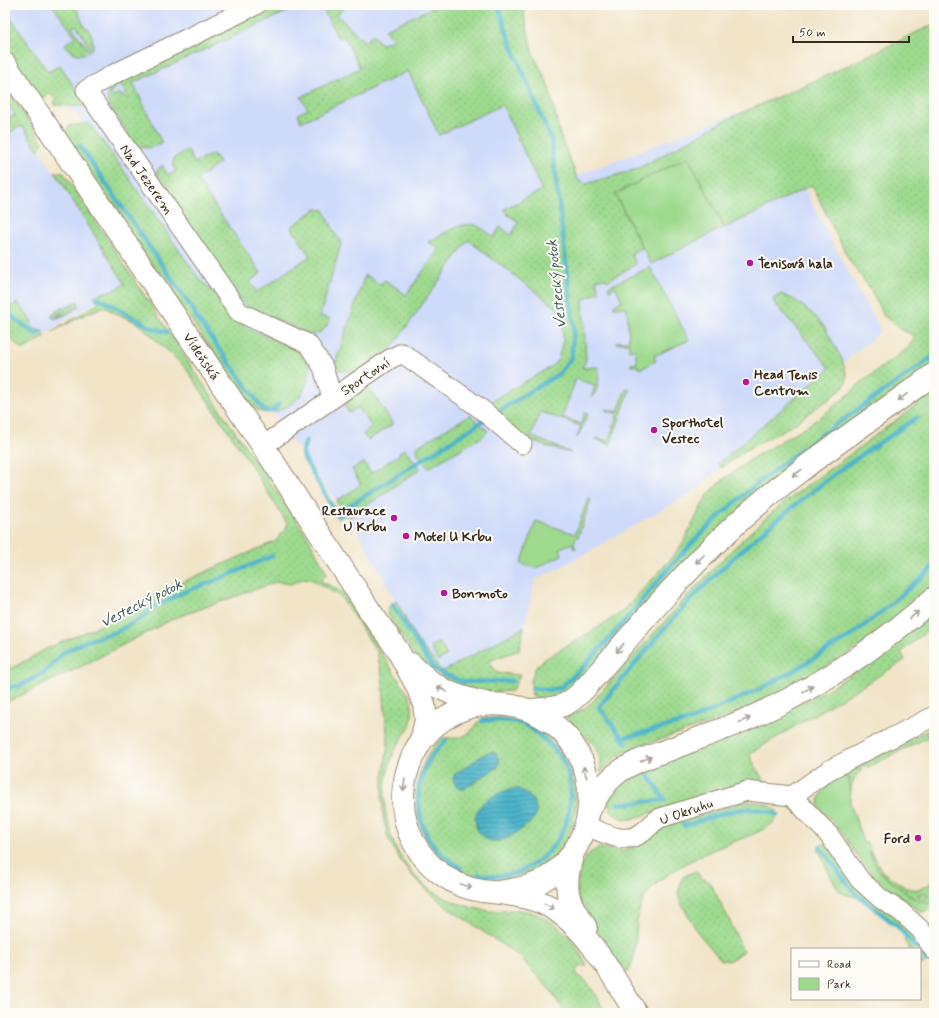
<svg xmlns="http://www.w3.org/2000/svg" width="939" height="1018" viewBox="0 0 939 1018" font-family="Mynerve,sans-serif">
  <defs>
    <pattern id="grass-dots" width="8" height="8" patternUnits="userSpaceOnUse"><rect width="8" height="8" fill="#9dda8e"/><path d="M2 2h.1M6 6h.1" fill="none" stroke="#88bb7a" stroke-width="1.8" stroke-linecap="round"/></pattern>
    <pattern id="forest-firs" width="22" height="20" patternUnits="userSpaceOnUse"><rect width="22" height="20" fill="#7eba79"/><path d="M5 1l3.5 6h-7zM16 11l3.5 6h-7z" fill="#689763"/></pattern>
    <pattern id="water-rules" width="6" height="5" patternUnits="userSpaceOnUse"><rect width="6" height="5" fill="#4db5cb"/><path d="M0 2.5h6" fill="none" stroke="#4193a4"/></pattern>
  </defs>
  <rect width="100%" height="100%" fill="#fdfcf7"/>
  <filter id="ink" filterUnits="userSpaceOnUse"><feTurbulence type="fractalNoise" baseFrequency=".025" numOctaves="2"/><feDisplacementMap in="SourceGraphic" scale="8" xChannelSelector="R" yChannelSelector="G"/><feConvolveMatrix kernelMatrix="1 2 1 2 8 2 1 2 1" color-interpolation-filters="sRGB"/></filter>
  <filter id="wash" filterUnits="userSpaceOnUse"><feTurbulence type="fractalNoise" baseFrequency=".012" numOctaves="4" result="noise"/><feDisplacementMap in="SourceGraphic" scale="16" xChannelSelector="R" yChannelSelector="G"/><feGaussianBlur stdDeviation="0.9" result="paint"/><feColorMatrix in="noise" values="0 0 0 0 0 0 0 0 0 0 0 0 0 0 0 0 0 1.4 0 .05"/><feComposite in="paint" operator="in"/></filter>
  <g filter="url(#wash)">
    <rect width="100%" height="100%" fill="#f1e4c7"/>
    <g fill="#cedafa">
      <path d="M5,5H468L455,18L541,179L552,185L761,104L833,244L881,331L691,493L576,559L535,580L519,650L489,661L462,680L440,669L417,640L360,535L289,436L48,72L5,10Z"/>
      <path d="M5,95L125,284L24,346L5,318Z"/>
    </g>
    <g fill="url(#grass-dots)" stroke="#6c8256">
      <path d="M52,5H75L85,28L87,27L92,36L93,47L91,50L76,25L72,27L89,51C79,58 71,53 65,44L76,37Z"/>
      <path d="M272,5H301L133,83L162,143C154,146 149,150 141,146L139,150L108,103C107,92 109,86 118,79L119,83L118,86L110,92L113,97L118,93L126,98H128L119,80L250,15Z"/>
      <path d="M321,5H343L345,7L337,15L365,42L373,34L381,44L393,40L385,29L439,5H527L524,14L533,54L547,82L552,99L560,135L578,180L586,184L637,169L728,119L834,72L934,24V367L823,448L570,693L543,700L532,695L531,681L535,668L543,660L602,625L622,612L670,560L683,543L702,505L707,496L719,483L751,459L818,419L847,396L863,381L908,348L915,336L900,329L884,316L869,287L849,260L812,185L725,228L688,157L615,194L642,248L631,254L636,264L607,281L605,278L596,280L599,292L583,300L586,360L582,368L596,367L599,368C599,377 599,392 591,398L595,385L576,379L562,417L581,424L585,412L588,413L587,416L577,438L581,426L540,412L531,436L571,453L545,446L520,436L492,408L493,400L551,367L558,360L563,340L562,312L468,240L393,346L358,371H344L339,370L335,365L337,358L365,275L380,284L385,280L406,295L439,249L428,242C440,236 462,221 475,225C481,227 488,233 494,237L500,227L511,235L519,222L508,215L504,209L542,190L502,105L439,135L408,71L301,122L298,114L308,109L301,97L360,68L344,36L338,38Z"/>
      <path d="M5,10L48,72L60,65L87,107L54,105C56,99 55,97 50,94L43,97V100L46,104H42L5,47Z"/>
      <path d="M5,84L43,143L38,150L23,127H18L5,136V125L9,123L8,118L14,115L17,118L5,100Z"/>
      <path d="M89,123L117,161L200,280L213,291L228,312L235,320L246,327L302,352L310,363C310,374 307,387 300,396C292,406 274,416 261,412C254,409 250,403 245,397L63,137L69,126Z"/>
      <path d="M188,150L194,163L213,154L219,163L197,180L261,273L250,282L257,292L310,256L291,227L316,209L324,210L337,237L342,241L320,316L330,319C326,329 320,336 309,334L249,308L242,302L158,178L157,171L162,165L168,175L176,171L173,165L174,158Z"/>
      <path d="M55,172H63L221,411L307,536L327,573L321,581L342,592L364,622L362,624L410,697C413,707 413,716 410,726C402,738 394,749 390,763C372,823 402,888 464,905C472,908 481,910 490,911C499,912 506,910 515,910C525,909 537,914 546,919C566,928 578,948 587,966L578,967L576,971L577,974L589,984L606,1013H565L551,991L519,956L444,905L414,878L398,857L388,838L383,817L382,797L383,778L388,744L382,676L377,652L341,597L313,580L305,578L291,584L276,582L175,618L86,664L5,703V670L16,666L48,648L131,612L147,599L164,590L276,541L288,525L249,462L185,367L139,324L103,307L82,316L52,332L99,303L94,296L118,288L125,284Z"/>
      <path d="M781,294L795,300L814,315L824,326L841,357L847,375L846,383L841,390L833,396L791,426L744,451L722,468L718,464L830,368L774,302L773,299Z"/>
      <path d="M5,297L11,307L18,302L32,322L30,325L37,330L40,329L45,337L22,350L5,332Z"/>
      <path d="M367,385L393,424L368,440L363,434L372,427L358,407L349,413L345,406L346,400Z"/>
      <path d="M934,392V587L914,606L865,644L759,704L713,722L625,751L616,757L601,773V761L595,746L566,717L584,709L591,703C646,644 697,581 757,526C783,502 812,482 841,461C872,438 903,415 934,392Z"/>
      <path d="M470,415L488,431L482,437L428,468L418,453L416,447Z"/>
      <path d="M404,449L409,454L420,469L348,518L336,501L361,485L352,469L364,462L371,473L400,454L399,453Z"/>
      <path d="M396,601L417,640L440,669L444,671L524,627L519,650L489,661L497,673L520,675L512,691L496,692L460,689L417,659L387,613L389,607Z"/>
      <path d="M934,612V625L901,652L905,660L749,754L761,777L772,785L759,782H743L720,791L632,819C618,820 609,813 607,799L618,781L818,695L870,663Z"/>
      <path d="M439,642L447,655L438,661L430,647Z"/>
      <path d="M498,717C510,719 522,721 533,727C582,752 591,823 550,860C531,876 505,880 481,877C459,874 437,859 426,839C412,813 412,781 428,755C431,750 436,742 441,739C446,736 450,739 456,738C468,737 474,728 481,719Z"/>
      <path d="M934,727V734L868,767L866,765L863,767L861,764Z"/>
      <path d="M859,765L861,771C853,777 851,786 850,795H849V777L846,778L843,773Z"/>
      <path d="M744,802C756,802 772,801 778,814C777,816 776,820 774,822C763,833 728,843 713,850C691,860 665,873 649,891C630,914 641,948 628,973L621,966L582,908L577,894L579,869L584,859L590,853L599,848L618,850L634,848L643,843L654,834L667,825Z"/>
      <path d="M825,843L908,928L929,956L926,962L920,966V949H909L904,940L908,938L896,926L859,898L841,893L832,879L818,849Z"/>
      <path d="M870,851L883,872L906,888L918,890L934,882V900L926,904L923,899L926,893L921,901L919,902L884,876L877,868L869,853Z"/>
      <path d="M696,871L702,880L706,879L710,883L729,919L743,951L729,961L721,960L698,933L681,903L678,893L682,878L688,874Z"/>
    </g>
    <path fill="url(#forest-firs)" stroke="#5c724c" d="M78,301L79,307C71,312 63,317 54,319L51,316L56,310Z"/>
    <g fill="#9dda8e" stroke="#6c8256">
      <path d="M688,157L724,227L651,264L615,194Z"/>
      <path d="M650,267L689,340L654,356L656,361L640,369L638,366H631V364L637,363L635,349L629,350V343H616V342L629,341L627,307H614L613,306L622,301L616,287L609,290L608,287Z"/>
      <path d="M626,389H630L610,445L596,439V438L608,441L618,414L606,410V409L618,412Z"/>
      <path d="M589,498L591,499L578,537H576L574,544L576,548L574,549L572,543L560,548L562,555L536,568L521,564L536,521L575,534L588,499Z"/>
      <path d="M843,773L846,778L849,777L850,802L863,842H867L870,851L869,853L877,868L884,876L919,902L921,901L918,895L926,892L928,897L923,900L926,904L934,900V909L921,912L876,878L860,860L841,831L819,807C817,793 832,779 843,773Z"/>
    </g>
    <g fill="url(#water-rules)" stroke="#447074">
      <path d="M491,752L495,753C499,758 500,761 498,767L467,787L463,789L457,788L453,779L454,775L486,753Z"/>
      <path d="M517,788C527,792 540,804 535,816C533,822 527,825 522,829C511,837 497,847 484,837C480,834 477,830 476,825C475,819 475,815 478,810C484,798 504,790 517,788Z"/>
    </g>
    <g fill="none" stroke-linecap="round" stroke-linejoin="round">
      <g stroke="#4db5cb" stroke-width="4.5">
        <path d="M80,146L194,311L196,317L263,409L267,411H273L279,404"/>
        <path d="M97,299L99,298L154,329L167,332"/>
        <path d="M5,306L15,319L36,334L41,331"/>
        <path d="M494,414L560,373L571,358L574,328L551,139L509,39L498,5"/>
        <path d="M306,441L302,453L305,460L338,517L344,514L346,508L486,419"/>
        <path d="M392,604L427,659L437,671L463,682L512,681"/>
        <path d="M5,688L19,686L44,673L63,653L86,641L116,632L143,617L152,608L184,592L219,579L272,556"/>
        <path d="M532,688L548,690L560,688C614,642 653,581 703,532C773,463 855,413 934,356"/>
        <path d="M622,738L691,720L758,690L793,671L849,637L879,614L929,571L934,565"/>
        <path d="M446,740C438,748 431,756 426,766C411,797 419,836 446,858C451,862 456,865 461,868"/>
        <path d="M626,743L599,707C632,668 664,627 700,590C740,550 785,512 831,477C858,456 889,437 918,417"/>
        <path d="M618,804L665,800L648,775"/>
        <path d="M682,824L684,826C716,816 746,800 778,815"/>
        <path d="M820,847L855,893L897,926L918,949"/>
        <path d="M479,874C484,875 489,876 494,876C532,876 564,845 569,809C571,795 572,781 566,767C562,757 554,748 546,741C538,733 529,725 518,722C506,719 494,720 482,721"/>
        <path d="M920,952L927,961"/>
      </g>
    </g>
  </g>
  <g filter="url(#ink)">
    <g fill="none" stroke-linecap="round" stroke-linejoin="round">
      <g stroke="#968772" stroke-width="21">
        <g id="street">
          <path d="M256,5L114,74L86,90L239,312L308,344L323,367L332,398"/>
          <path d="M263,446L390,359L402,353L481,409L522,444"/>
          <path d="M792,796L829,770L934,716"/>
          <path d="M586,826C602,832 624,845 640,834C648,829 652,822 660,818L747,791L792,796L829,835L860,880L881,899L900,911L920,929L934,950"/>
        </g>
      </g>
      <g stroke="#968772" stroke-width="24">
        <g id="secondary">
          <path d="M5,64L263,446L370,611L397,649L417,686L424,704L426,720L422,737L417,748"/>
          <path d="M411,664C437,690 450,695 485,703"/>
          <path d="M573,852C568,870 563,889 573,907C577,914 583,921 586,928"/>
          <path d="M498,892C512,890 527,888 540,882C606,846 606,750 539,715C512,701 475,700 449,716C411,737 394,789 408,829C419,861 448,886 482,891C508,894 535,896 557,911C593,936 613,978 636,1013"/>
        </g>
      </g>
      <g stroke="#968772" stroke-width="24">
        <g id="highway">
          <path d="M529,710C559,708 566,709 587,686C635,630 682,574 736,524C797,468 868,423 934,374"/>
          <path d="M589,811C596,797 603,785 615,775C632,761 656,755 676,747C715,732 756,717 793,697C844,670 891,636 934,598"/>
        </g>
      </g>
      <use href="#street" stroke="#fff" stroke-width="19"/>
      <use href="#secondary" stroke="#fff" stroke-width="22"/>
      <use href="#highway" stroke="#fff" stroke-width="22"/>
    </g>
    <defs><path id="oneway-shaft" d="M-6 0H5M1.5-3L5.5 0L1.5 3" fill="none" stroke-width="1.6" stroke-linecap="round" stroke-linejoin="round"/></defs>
    <g stroke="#a79f9a">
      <use href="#oneway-shaft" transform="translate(903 397) rotate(144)"/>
      <use href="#oneway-shaft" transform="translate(797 473) rotate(143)"/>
      <use href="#oneway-shaft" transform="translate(700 559) rotate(135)"/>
      <use href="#oneway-shaft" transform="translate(914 615) rotate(-40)"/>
      <use href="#oneway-shaft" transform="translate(620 648) rotate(130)"/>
      <use href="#oneway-shaft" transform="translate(442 689) rotate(-150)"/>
      <use href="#oneway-shaft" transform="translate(808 689) rotate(-29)"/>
      <use href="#oneway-shaft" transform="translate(745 720) rotate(-23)"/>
      <use href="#oneway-shaft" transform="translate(646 759) rotate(-23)"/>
      <use href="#oneway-shaft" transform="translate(585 772) rotate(-106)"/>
      <use href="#oneway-shaft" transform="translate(404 785) rotate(99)"/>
      <use href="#oneway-shaft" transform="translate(466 886) rotate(19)"/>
      <use href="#oneway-shaft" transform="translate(549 906) rotate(27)"/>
    </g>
  </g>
  <g fill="#b5179e" stroke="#fdfcf7" stroke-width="1.5">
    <circle cx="750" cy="263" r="4"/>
    <circle cx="746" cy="382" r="4"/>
    <circle cx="654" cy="430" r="4"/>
    <circle cx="394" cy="518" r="4"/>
    <circle cx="406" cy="536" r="4"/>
    <circle cx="444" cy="593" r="4"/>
    <circle cx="918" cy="838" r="4"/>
  </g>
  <g text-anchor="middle" stroke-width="4" stroke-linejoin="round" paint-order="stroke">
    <g font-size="14" fill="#3b2a1e" stroke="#fdfcf7">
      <text transform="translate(147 179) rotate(55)" y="5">Nad Jezerem</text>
      <text transform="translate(202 356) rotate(56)" y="5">Vídeňská</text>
      <text transform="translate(365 376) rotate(-34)" y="5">Sportovní</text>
      <text transform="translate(686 811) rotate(-19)" y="5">U Okruhu</text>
    </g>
    <g font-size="14" font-weight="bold" fill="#3b2a1e" stroke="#fdfcf7" text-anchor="start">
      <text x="758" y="268">Tenisová hala</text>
      <text x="754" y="379">Head Tenis<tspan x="754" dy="16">Centrum</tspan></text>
      <text x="662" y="427">Sporthotel<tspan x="662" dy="16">Vestec</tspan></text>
      <text x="386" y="515" text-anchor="end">Restaurace<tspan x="386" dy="16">U Krbu</tspan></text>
      <text x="414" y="541">Motel U Krbu</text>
      <text x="452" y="598">Bonmoto</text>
      <text x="910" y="843" text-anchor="end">Ford</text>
    </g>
    <g font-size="15" font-style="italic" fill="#415b5b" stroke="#fdfcf7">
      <text transform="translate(556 284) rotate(-96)" y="5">Vestecký potok</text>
      <text transform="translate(141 603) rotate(-27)" y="5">Vestecký potok</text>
    </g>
  </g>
  <rect width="939" height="1018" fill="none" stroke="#fdfcf7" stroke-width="20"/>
  <rect x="791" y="948" width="130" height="52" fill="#fdfcf7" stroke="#afa8a0"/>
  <rect x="799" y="961" width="20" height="6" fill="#ffffff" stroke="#afa8a0"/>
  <text x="827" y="968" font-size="12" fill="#3b2a1e">Road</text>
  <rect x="799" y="978" width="20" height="12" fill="#9dda8e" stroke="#afa8a0"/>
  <text x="827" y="988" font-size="12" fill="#3b2a1e">Park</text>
  <path d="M793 36v6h116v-6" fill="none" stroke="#3b2a1e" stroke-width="2"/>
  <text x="799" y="36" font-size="12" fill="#3b2a1e" stroke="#fdfcf7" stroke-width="3" paint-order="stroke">50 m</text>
</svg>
